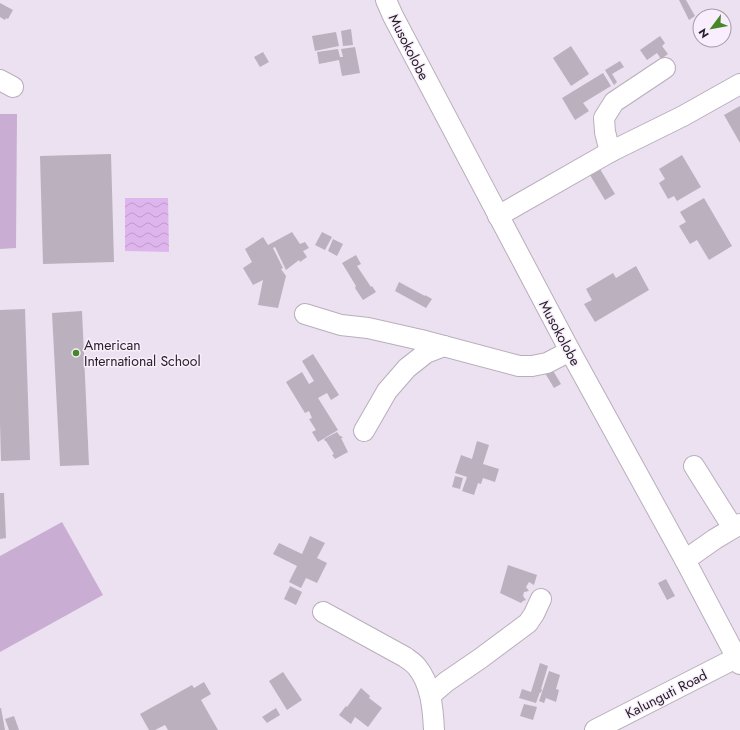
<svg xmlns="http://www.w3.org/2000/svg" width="740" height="730" viewBox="0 0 740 730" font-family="Jost,sans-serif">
  <defs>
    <pattern id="water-waves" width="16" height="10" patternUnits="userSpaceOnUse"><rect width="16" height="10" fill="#dfb5ed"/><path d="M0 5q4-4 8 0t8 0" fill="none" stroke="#bf9bcb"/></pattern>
  </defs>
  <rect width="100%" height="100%" fill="#ece1f0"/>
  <g fill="#c9add3">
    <path d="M0,114H17L16,248L0,249Z"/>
    <path d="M62,522L103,595L0,652V556Z"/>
  </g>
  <path fill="url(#water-waves)" d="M125,198H168L169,252L125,251Z"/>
  <g fill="#bab0be">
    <path d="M679,0H686L695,16L689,20Z"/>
    <path d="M0,3L13,10L8,19L6,18L5,20L0,17Z"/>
    <path d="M351,29L353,45L343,46L341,31Z"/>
    <path d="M336,32L339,46L315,51L312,36Z"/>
    <path d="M660,36L665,43L662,46L668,54L661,59L657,53L647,60L640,50Z"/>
    <path d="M571,46L589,74L571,86L553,58Z"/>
    <path d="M355,47L360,73L342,76L339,60L319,64L317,52L338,49L340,57H343L341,49Z"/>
    <path d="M263,52L269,62L260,67L254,57Z"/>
    <path d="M620,61L624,67L612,74L617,82L614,85L605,70Z"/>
    <path d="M603,73L611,86L583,103L589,111L575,120L562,98Z"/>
    <path d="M740,106V143L724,115Z"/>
    <path d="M111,154L114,262L43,264L40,156Z"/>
    <path d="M682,155L701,187L677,201L674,196L668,199L659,183L665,179L659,169Z"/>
    <path d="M597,164L615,194L605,200L587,170Z"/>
    <path d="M704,198L732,246L709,260L697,240L690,244L679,226L686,222L680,212Z"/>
    <path d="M292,232L300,244L305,242L309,248L303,251L307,257L300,262L299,260L286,270L275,247L273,248L283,268L281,269L286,276L278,308L258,305L263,280L253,285L243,268L252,262L245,249L263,237L268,245Z"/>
    <path d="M322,232L332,237L325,250L315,245Z"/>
    <path d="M333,239L343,244L337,256L328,251Z"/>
    <path d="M356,255L361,264L357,266L371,287L372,286L376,292L363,300L355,288L356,286L342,263Z"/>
    <path d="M636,266L649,290L595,322L584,304L592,300L586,289L613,273L616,278Z"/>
    <path d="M399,282L425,296V295L432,299L426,308L395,291Z"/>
    <path d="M25,309L30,460L1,461L0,423V310Z"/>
    <path d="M82,311L89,465L60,466L52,313Z"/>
    <path d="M313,354L339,395L331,400L327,393L318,398L338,430L318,442L312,432L316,430L309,419L312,418L309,411L305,413L286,382L302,372L309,384L314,381L302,361Z"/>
    <path d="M552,369L561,384L554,388L545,373Z"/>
    <path d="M337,432L340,436H341L343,438H341L348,452L335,459L332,455L334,454L326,441H325L324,439Z"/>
    <path d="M477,441L489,445L483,464L499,469L495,482L483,478L481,484L478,483L474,495L462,491L467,477L455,473L461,455L472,459Z"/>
    <path d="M455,476L463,478L460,489L452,487Z"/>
    <path d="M0,493H4L6,538L0,539Z"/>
    <path d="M310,536L325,543L317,558L327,563L317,583L306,578L301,588L289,582L297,566L273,554L279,543L302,554Z"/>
    <path d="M508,565L537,575L534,585L529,582L526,587L529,591L524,592L523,596L526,600L523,601L521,603L500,593Z"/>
    <path d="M666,579L675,596L667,600L658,583Z"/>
    <path d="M290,586L302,592L296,605L284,599Z"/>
    <path d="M540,663L548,666L541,689H542L541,693L540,692L536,703L519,698L522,689L531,692Z"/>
    <path d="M549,671L560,675L556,689L559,690L556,702L546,698L544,703L539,701Z"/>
    <path d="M283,672L302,700L287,710L269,681Z"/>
    <path d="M204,682L211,694L201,700L218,730H168L165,725L155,730H149L140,714L192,685L194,688Z"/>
    <path d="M361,688L370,696L369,698L382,708L368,727L355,717L351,724L339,715L346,706L347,707Z"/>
    <path d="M524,704L537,707L533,720L520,716Z"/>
    <path d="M0,708H1L5,730H0Z"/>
    <path d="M276,708L280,715L267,723L262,717Z"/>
    <path d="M14,716L19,730H9L5,719Z"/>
  </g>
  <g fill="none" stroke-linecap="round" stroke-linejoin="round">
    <g stroke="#b9aebc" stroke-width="22">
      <g id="minor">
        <path d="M386,0L393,16L570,351L685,560L740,664"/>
        <path d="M0,80L13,87"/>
        <path d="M610,152L605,132L604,118L614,102L665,68"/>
        <path d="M498,216L610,152L683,116L740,84"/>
        <path d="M305,314L341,325L368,328L421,340L519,366H532L547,363L570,351"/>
        <path d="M364,431L387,391L407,368L426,353L444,346"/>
        <path d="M694,466L733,528"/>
        <path d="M685,560L715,539L740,524"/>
        <path d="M323,612L405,657C409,660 414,663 417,667C431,684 433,709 434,730"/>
        <path d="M431,695L446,682L481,658L528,623L534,614L541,599"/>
        <path d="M595,730L736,658"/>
      </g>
    </g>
    <use href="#minor" stroke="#fff" stroke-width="20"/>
  </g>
  <circle fill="#468729" stroke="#f9eefd" stroke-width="1.5" cx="76" cy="353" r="4"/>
  <g text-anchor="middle" stroke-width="3" stroke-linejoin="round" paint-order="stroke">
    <g font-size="14" fill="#252126" stroke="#f9eefd">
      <text transform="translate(409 47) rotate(63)" y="5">Musokolobe</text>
      <text transform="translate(560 333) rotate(62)" y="5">Musokolobe</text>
      <text transform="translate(666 694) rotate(-27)" y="5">Kalunguti Road</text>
    </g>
    <g font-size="14" fill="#252126" stroke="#f9eefd" text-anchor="start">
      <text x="84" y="350">American<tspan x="84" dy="16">International School</tspan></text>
    </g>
  </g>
  <g transform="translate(712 28) rotate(238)"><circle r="19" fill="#f9eefd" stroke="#a49ca7"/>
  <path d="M0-3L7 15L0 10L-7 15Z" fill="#468729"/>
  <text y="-6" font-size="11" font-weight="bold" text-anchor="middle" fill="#252126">N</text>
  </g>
</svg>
